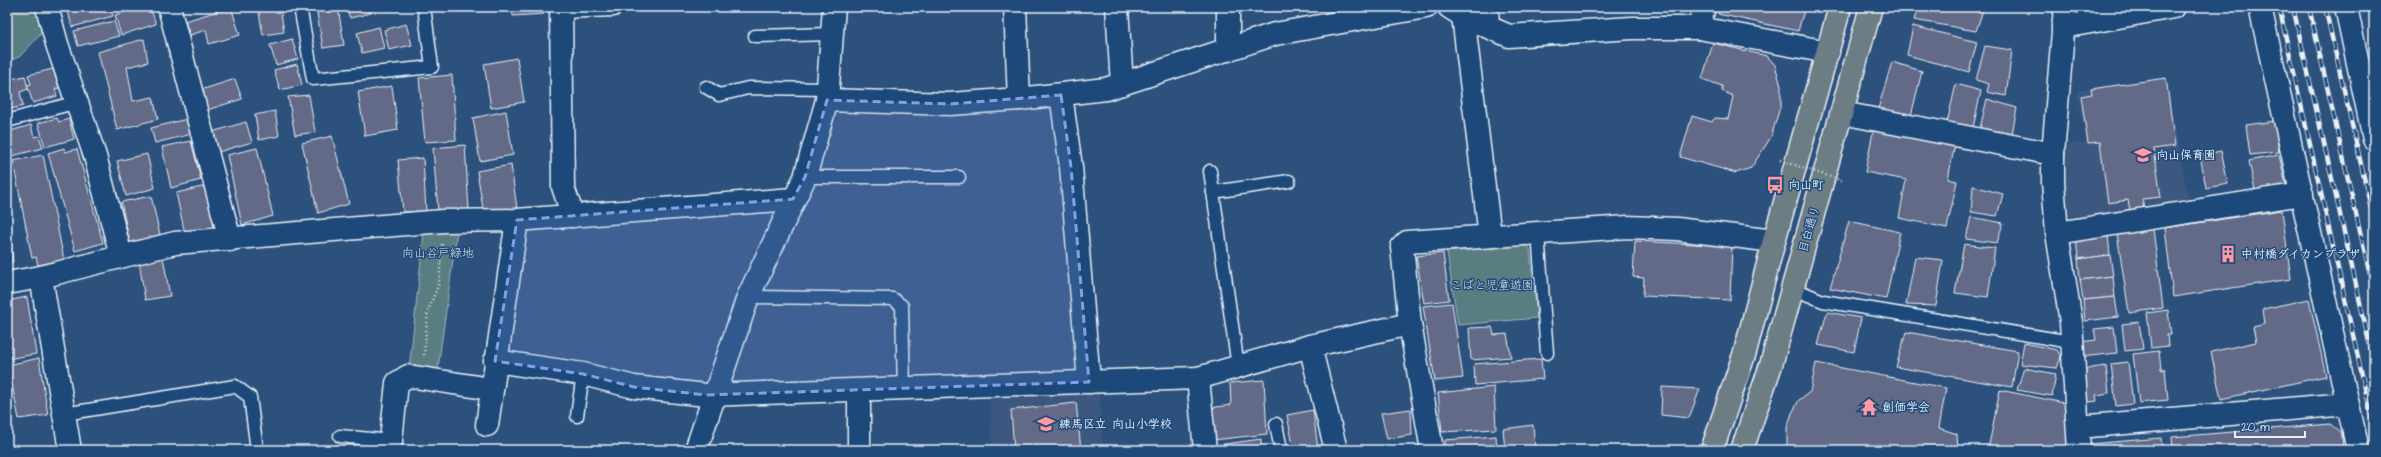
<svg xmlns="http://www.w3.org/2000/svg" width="2381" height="457" viewBox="0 0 2381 457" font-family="'Architects Daughter','Klee One',sans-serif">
  <rect width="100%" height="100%" fill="#2d517d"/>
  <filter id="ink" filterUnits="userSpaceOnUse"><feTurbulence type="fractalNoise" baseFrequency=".025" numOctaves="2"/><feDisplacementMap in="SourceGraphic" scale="8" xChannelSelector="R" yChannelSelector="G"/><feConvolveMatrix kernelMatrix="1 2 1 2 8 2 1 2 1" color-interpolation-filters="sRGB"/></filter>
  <g filter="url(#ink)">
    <g fill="#3e5980">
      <path d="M2166,77L2189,204L2076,223L2065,215L2063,146L2086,142L2077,90Z"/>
      <path d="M1099,393L1103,450H992L990,397Z"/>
    </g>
    <g fill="#5a7d82" stroke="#a1b7bd">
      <path d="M7,7H43L41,34L19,57L7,61Z"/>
      <path d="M457,231L437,375L409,370L424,233Z"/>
      <path d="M1525,245L1530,249L1537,318L1458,325L1447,252Z"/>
    </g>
    <g fill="#646b88" stroke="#e8f1f8">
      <path d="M85,7H110L113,16L72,27L68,11Z"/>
      <path d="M114,7H129L115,11Z"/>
      <path d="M141,7H150L156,24L121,35L115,15Z"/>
      <path d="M231,7L240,35L209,44L206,30L190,35L185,21Z"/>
      <path d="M258,7H280L284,32L263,35Z"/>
      <path d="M316,7H338L344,45L323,48Z"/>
      <path d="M346,7H370L371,13L350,18Z"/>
      <path d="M441,7H465V10L442,11Z"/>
      <path d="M512,7H543L544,14L513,16Z"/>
      <path d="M1720,7H1805L1798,31L1718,14Z"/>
      <path d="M1918,7H1984L1976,31L1914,20Z"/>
      <path d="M2076,7H2108V9L2076,13Z"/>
      <path d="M2371,7H2374V27H2372Z"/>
      <path d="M114,21L119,36L78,46L74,31Z"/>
      <path d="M406,24L412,45L389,50L384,30Z"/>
      <path d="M1913,26L1977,42L1969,72L1907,55Z"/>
      <path d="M379,27L384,48L362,53L357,33Z"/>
      <path d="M2371,36H2374V74Z"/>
      <path d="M144,39L148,62L127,67L133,101L153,97L158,119L117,130L98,52Z"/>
      <path d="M292,39L298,59L276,65L270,45Z"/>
      <path d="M1713,43L1767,56L1775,65L1781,86V104L1771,137L1751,168L1736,173L1680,157L1692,116L1712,122L1715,118L1728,119L1733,96L1722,91V86L1702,79Z"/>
      <path d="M1985,46L2012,50L2006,96L1987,92L1989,84L1976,80Z"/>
      <path d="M517,58L524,102L491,108L484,64Z"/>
      <path d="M1892,62L1922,71L1911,116L1878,109Z"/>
      <path d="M297,64L302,85L280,90L274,70Z"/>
      <path d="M53,69L59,88L55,89L57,96L33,103L27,85L31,84L28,75Z"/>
      <path d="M452,75L456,140L425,142L419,78Z"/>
      <path d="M25,76L28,89L20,92L23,106L7,110V80Z"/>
      <path d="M2166,78L2175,146L2154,149L2161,197L2142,199L2144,209L2130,211L2128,200L2108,203L2100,142L2088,143L2081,96L2092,94L2091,89Z"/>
      <path d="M235,79L242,99L207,110L201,90Z"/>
      <path d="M1956,84L1981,91L1973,128L1947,123Z"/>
      <path d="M392,86L398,130L365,136L358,92Z"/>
      <path d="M309,95L315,132L295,135L288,97Z"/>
      <path d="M1987,99L2017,108L2012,134L1980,128Z"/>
      <path d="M275,111L279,136L259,140L255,115Z"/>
      <path d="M506,111L513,155L480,161L473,118Z"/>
      <path d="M57,118L59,122L69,119L74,139L45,147L38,123Z"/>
      <path d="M191,118L196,133L155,143L151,128Z"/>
      <path d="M2275,121L2279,152L2250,155L2246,125Z"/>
      <path d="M246,122L252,142L218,152L212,132Z"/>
      <path d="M31,125L34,137L39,136L43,148L12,156L7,132Z"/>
      <path d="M1874,127L1955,144L1948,179L1957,181L1947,228L1899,218L1906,180L1865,172Z"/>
      <path d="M332,136L349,204L318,213L302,143Z"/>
      <path d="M191,141L201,180L171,188L162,147Z"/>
      <path d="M465,145L469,210L438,212L433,148Z"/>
      <path d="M64,148L65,152L77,149L103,243L75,251L48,153Z"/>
      <path d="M257,148L273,216L242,225L227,155Z"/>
      <path d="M7,150L11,164L7,165Z"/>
      <path d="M2221,151L2228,184L2206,188L2200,155Z"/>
      <path d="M147,154L155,188L126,196L117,161Z"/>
      <path d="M43,155L64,260L38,265L36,257L32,258L13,161Z"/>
      <path d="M2279,155L2286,185L2255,191L2249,161Z"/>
      <path d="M423,158L426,211L403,212L398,160Z"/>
      <path d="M511,165L517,209L484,215L477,171Z"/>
      <path d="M206,186L215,226L185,234L176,193Z"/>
      <path d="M1973,186L2003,194L1997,216L1971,212Z"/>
      <path d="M151,196L160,235L130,243L121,202Z"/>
      <path d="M2282,210L2291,279L2173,297L2165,228Z"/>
      <path d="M1971,217L2003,223L1997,243L1966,239Z"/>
      <path d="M1849,221L1900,232L1886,299L1830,288Z"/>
      <path d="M2153,229L2163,308L2129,313L2117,233Z"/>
      <path d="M2108,234L2110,255L2078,259L2076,238Z"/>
      <path d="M1635,241L1732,246L1730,300L1643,296L1644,278L1633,277Z"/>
      <path d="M11,243L13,262L7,263V244Z"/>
      <path d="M1964,244L1995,248L1988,297L1955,293Z"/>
      <path d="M1443,253L1449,300L1424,303L1416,256Z"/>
      <path d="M2110,255L2113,276L2080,280L2078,259Z"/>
      <path d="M163,257L170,296L145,300L139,261Z"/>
      <path d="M1915,257L1943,260L1936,306L1906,305Z"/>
      <path d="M2113,276L2115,297L2083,300L2080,280Z"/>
      <path d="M27,297L36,354L7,359V301Z"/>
      <path d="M2115,297L2118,317L2085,321L2083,300Z"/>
      <path d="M2309,299L2326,376L2221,399L2211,352L2256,342L2253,327L2265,324L2263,309Z"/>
      <path d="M1452,303L1463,378L1435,381L1423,306Z"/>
      <path d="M2168,310L2171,335H2167L2168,346L2151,348L2147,313Z"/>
      <path d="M1827,312L1861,318L1854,352L1818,345Z"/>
      <path d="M2139,322L2143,349L2125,351L2122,324Z"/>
      <path d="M1492,327L1494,335L1507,334L1511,357L1471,360L1469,328Z"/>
      <path d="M2114,327L2117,353L2082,357L2080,342L2096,340L2094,329Z"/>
      <path d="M1906,332L2018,351L2012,387L1896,367Z"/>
      <path d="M2024,343L2057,350L2061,357L2057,368L2020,364Z"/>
      <path d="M2159,351L2161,370L2165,369L2168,400L2139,403L2133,354Z"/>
      <path d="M39,358L48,415L19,419L8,365Z"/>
      <path d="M1541,359L1543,379L1475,385L1474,364Z"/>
      <path d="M2128,362L2133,404L2116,406L2111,364Z"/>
      <path d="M1816,363L1946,388L1939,428L1957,434L1958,450H1787V428L1792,413L1799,400L1810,392Z"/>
      <path d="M2106,366L2109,393L2096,395L2097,401L2083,403L2079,370Z"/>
      <path d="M2024,368L2056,374L2052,396L2017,390Z"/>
      <path d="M1264,380L1267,434L1213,440L1210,408L1231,405L1230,383Z"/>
      <path d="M1494,387L1496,429L1442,432L1438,393Z"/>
      <path d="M1662,387L1700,389L1689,418L1661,415Z"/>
      <path d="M2000,390L2069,404L2072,450H2020L1989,445Z"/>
      <path d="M1076,403L1081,450H1014L1011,410Z"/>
      <path d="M1411,409L1412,435L1387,439L1381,413Z"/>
      <path d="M1313,410L1318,450H1294L1287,415Z"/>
      <path d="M2330,424L2342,434L2343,450H2173L2172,437Z"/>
      <path d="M1533,425L1535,450H1505L1503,429Z"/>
      <path d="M1496,436L1497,450H1445V440Z"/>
      <path d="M2161,438L2162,450H2090L2089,444Z"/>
      <path d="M1261,439V450H1218V445Z"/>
    </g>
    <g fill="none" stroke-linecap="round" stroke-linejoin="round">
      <g stroke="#e8f1f8" stroke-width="15">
        <g id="lane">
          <path d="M300,7L313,79L432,67L424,7"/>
          <path d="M561,12L614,10"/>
          <path d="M755,36L832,34"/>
          <path d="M706,87L719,95L748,88L828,89"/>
          <path d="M7,121L77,102"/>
          <path d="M1210,171L1238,367"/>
          <path d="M805,177H959"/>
          <path d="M1213,192L1289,181"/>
          <path d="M1538,233L1547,353"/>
          <path d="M1792,288L1823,301L2071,342"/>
          <path d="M748,297L893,299L902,306L904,390"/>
          <path d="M64,414L235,386L250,397L257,450"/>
          <path d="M577,416L583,374"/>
          <path d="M1276,424L1281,450"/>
          <path d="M340,436L391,441"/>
        </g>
      </g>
      <g stroke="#e8f1f8" stroke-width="25">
        <g id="street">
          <path d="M47,7L57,44L95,156L121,256"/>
          <path d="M169,7L230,240"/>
          <path d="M561,7L563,187L573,216"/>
          <path d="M1015,7L1019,99"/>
          <path d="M1117,7L1122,84"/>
          <path d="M1228,7V50"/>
          <path d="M1449,7L1463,16L1509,36L1632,28H1699L1828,52"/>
          <path d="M1487,7L1488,27"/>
          <path d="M2065,7L2053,154V182L2057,233L2071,322L2079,450"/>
          <path d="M2260,7L2358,450"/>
          <path d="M2346,7L2374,139"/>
          <path d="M1463,16L1490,236"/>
          <path d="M2063,27L2174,7"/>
          <path d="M1699,28L1704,7"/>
          <path d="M1061,95L1071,167L1089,382"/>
          <path d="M827,100L950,104L1019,99L1106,89L1275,34L1426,7"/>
          <path d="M1842,113L2053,154"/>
          <path d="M2057,233L2302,194"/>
          <path d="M41,277L70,450"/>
          <path d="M7,283L41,277L175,243L443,221L517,220L793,199"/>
          <path d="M1310,346L1336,450"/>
          <path d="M495,361L583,374L634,387L706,395L1198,378L1310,346L1410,324"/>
          <path d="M1198,378L1205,450"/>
          <path d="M859,391V450"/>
          <path d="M487,425L517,220"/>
          <path d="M2078,427L2347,404"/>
          <path d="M390,450L397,383L408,376L491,389"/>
          <path d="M696,450L748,297L805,177L827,100L834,7"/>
          <path d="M1432,450L1410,324L1402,247L1407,242L1628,227L1677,229L1774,241"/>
        </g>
      </g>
      <g stroke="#e8f1f8" stroke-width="25">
        <g id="primary">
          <path d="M1712,450L1745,352L1774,241L1840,7"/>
          <path d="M1742,450L1771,365L1871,7"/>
        </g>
      </g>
      <path stroke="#e8f1f8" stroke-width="2.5" stroke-dasharray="1 3" stroke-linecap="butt" d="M424,355L428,311L439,283L442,243"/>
      <use href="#lane" stroke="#1f4a7a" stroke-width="12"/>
      <use href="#street" stroke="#1f4a7a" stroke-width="22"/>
      <use href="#primary" stroke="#6d7d84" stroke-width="22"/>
      <g stroke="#e8f1f8" stroke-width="4.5">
        <g id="rail">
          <path d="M2279,7L2374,428"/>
          <path d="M2293,7L2374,364"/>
          <path d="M2309,7L2374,293"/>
          <path d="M2325,7L2374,221"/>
        </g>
      </g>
      <use href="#rail" stroke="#1f4a7a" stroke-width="3" stroke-dasharray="9" stroke-linecap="butt"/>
      <path stroke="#e8f1f8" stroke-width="2.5" stroke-dasharray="1 3" stroke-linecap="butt" d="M1780,160L1843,181"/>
    </g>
  </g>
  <path fill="#82a0e8" fill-opacity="0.2" stroke="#82a0e8" stroke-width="3" stroke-dasharray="8 5" stroke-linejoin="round" d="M1061,95L1071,167L1089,382L706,395L634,387L583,374L495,361L517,220L793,199L805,177L827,100L950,104Z"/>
  <defs>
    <g id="school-bare" transform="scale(1.38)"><path d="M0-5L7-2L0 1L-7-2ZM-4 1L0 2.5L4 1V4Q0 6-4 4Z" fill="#ff9aa2" stroke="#1f4a7a" stroke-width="2.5" paint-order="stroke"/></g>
    <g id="bus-bare" transform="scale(1.38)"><path d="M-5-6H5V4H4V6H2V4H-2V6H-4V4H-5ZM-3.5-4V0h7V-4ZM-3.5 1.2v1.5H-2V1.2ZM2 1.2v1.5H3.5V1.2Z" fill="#ff9aa2" stroke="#1f4a7a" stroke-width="2.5" paint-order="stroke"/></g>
    <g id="building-bare" transform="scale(1.38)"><path d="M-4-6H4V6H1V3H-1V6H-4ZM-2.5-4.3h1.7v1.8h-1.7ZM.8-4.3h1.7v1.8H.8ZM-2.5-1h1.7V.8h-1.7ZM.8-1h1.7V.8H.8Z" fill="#ff9aa2" stroke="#1f4a7a" stroke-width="2.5" paint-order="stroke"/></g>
    <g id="temple-bare" transform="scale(1.38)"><path d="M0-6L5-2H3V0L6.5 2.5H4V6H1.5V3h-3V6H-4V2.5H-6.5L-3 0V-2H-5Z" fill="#ff9aa2" stroke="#1f4a7a" stroke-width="2.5" paint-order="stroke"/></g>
  </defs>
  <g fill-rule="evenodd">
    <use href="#school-bare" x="2143" y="155"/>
    <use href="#bus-bare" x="1775" y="185"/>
    <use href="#building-bare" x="2228" y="254"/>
    <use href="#temple-bare" x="1869" y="407"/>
    <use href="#school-bare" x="1046" y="424"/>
  </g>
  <g text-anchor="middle" stroke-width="3" stroke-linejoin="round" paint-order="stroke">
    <g font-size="12" font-weight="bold" fill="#e8f1f8" stroke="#1f4a7a" text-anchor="start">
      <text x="2156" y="159">向山保育園</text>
      <text x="1788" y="189">向山町</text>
      <text x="2241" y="258">中村橋ダイカンプラザ</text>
      <text x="1882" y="411">創価学会</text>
      <text x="1059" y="428">練馬区立 向山小学校</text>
    </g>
    <g font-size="12" fill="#e8f1f8" stroke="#1f4a7a">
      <text transform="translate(1809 229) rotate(-74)" y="4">目白通り</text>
    </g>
    <g font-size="12" fill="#d3e0e6" stroke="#1f4a7a">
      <text x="438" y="257">向山谷戸緑地</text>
      <text x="1492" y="289">こばと児童遊園</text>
    </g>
  </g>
  <rect width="2381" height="457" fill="none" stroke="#1f4a7a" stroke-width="24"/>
  <rect x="12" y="12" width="2357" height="433" fill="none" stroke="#e8f1f8" stroke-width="1.5" filter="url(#ink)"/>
  <path d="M2235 431v6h70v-6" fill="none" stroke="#e8f1f8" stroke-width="2"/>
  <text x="2241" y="431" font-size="12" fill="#e8f1f8" stroke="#1f4a7a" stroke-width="3" paint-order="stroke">20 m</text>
</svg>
